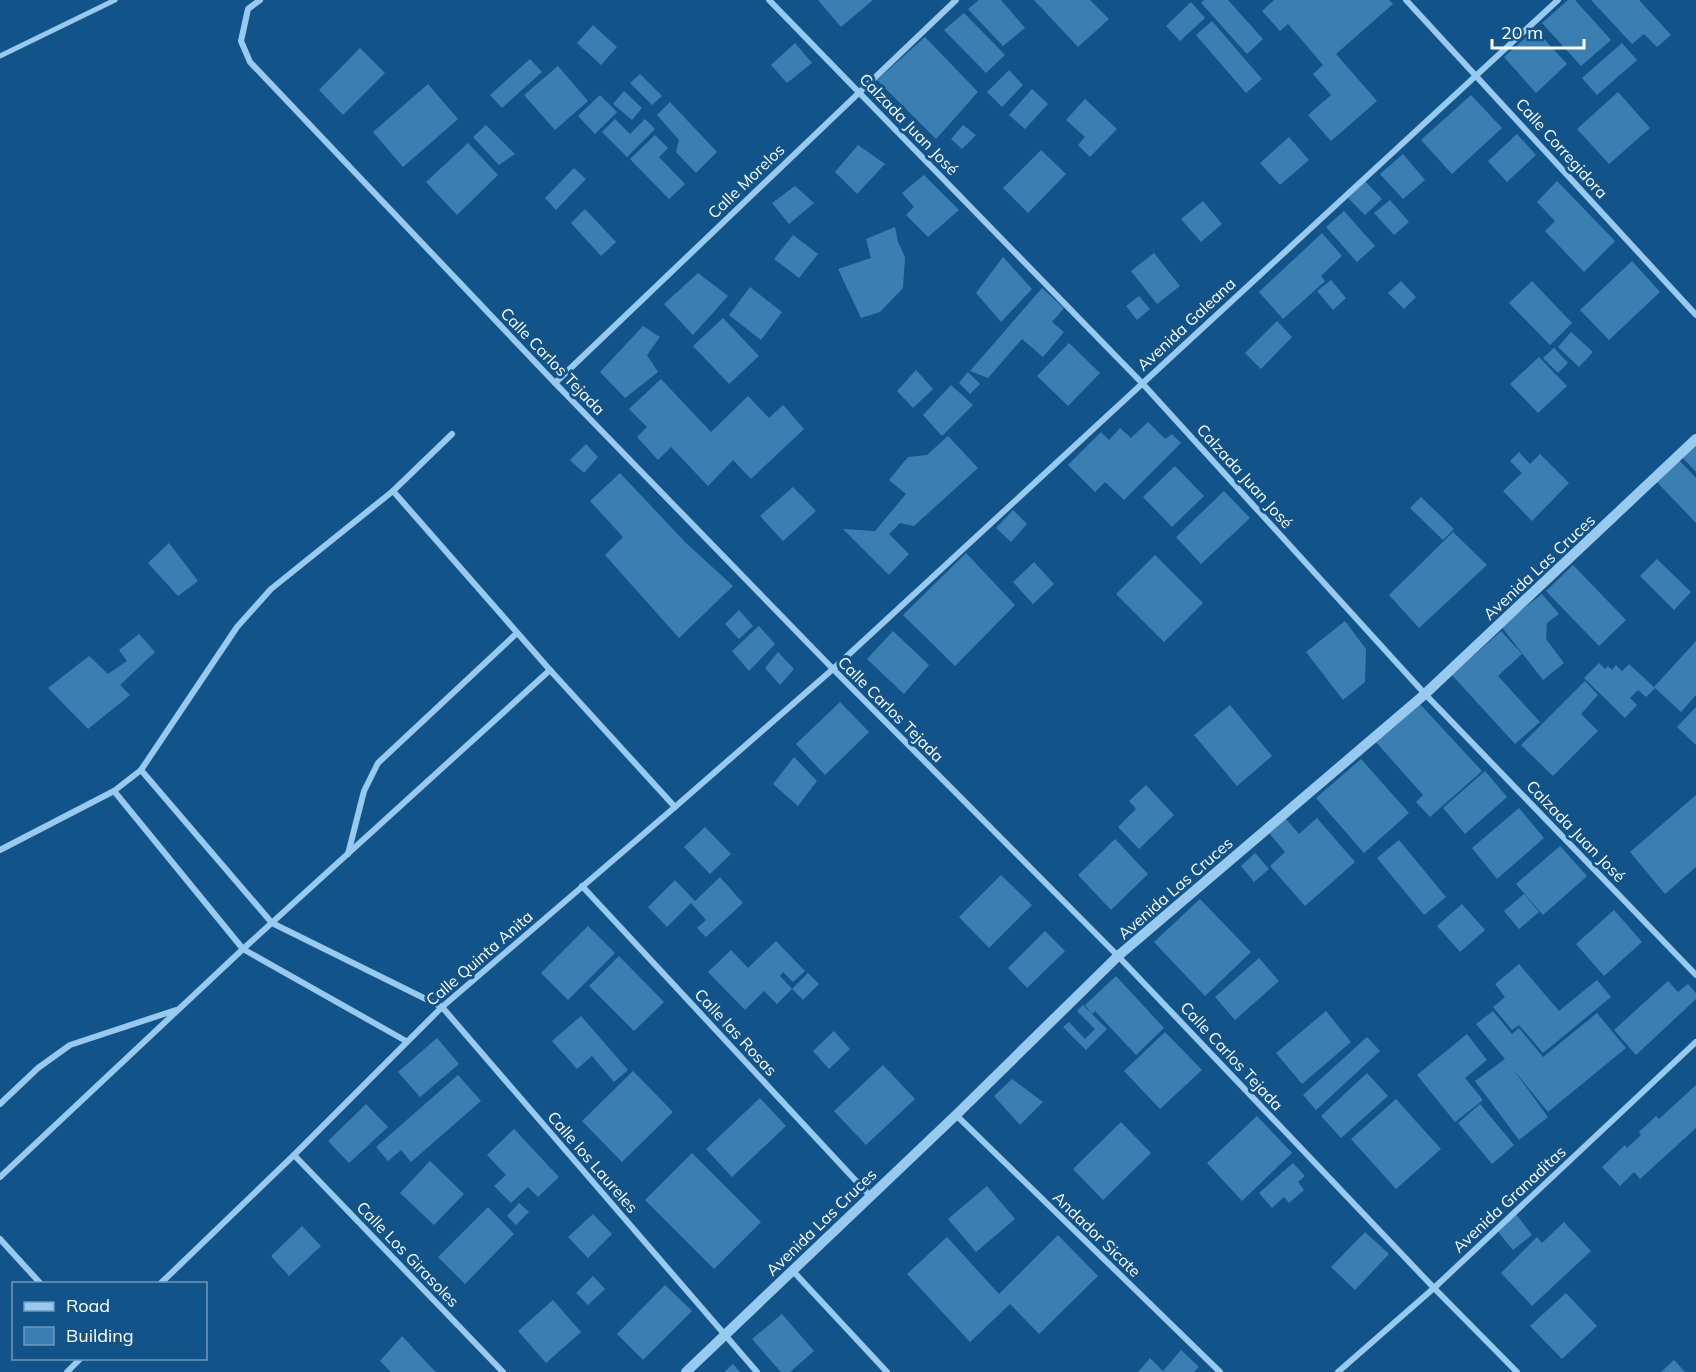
<svg xmlns="http://www.w3.org/2000/svg" width="1696" height="1372" viewBox="0 0 1696 1372" font-family="Mulish,sans-serif">
  <rect width="100%" height="100%" fill="#125489"/>
  <g fill="#3b7fb2">
    <path d="M818,0H873L841,27Z"/>
    <path d="M979,0H1001L1025,28L1003,46L968,9Z"/>
    <path d="M1034,0H1090L1109,19L1078,47Z"/>
    <path d="M1204,0H1228L1263,39L1247,54L1201,3Z"/>
    <path d="M1274,0H1389L1393,4L1336,54L1377,101L1331,141L1308,115L1331,95L1313,74L1323,65L1288,24L1280,31L1262,11Z"/>
    <path d="M1568,0H1575L1611,40L1581,66L1542,23Z"/>
    <path d="M1591,0H1639L1671,35L1657,47L1644,34L1632,44Z"/>
    <path d="M1191,2L1205,18L1180,41L1166,26Z"/>
    <path d="M964,13L1005,55L986,73L944,30Z"/>
    <path d="M1212,21L1262,79L1246,93L1196,35Z"/>
    <path d="M593,25L617,47L601,65L577,43Z"/>
    <path d="M1535,29L1567,64L1536,93L1504,57Z"/>
    <path d="M925,37L978,92L936,139L877,80Z"/>
    <path d="M795,43L812,63L787,83L771,65Z"/>
    <path d="M1622,43L1637,60L1597,95L1582,78Z"/>
    <path d="M360,48L385,73L343,115L319,90Z"/>
    <path d="M530,59L542,72L502,108L490,95Z"/>
    <path d="M558,66L588,101L555,130L524,95Z"/>
    <path d="M1009,70L1023,85L1002,107L987,92Z"/>
    <path d="M640,74L662,96L652,105L630,83Z"/>
    <path d="M428,84L458,119L403,167L373,132Z"/>
    <path d="M1032,89L1048,104L1025,129L1009,115Z"/>
    <path d="M624,91L642,108L632,120L613,104Z"/>
    <path d="M1618,92L1650,128L1609,164L1577,129Z"/>
    <path d="M600,95L617,112L595,134L578,116Z"/>
    <path d="M1471,95L1502,128L1452,174L1421,140Z"/>
    <path d="M1085,99L1117,129L1090,157L1078,145L1085,137L1066,120Z"/>
    <path d="M670,102L717,152L696,173L676,152L679,140L657,115Z"/>
    <path d="M615,119L630,134L645,119L655,129L627,157L602,132Z"/>
    <path d="M486,125L515,154L499,165L473,137Z"/>
    <path d="M963,125L976,135L962,149L951,139Z"/>
    <path d="M1517,134L1536,155L1507,182L1488,161Z"/>
    <path d="M655,135L668,148L659,157L685,184L669,199L630,159Z"/>
    <path d="M1289,137L1309,160L1280,185L1260,163Z"/>
    <path d="M468,143L498,175L457,215L426,182Z"/>
    <path d="M858,145L885,164L857,194L835,172Z"/>
    <path d="M1041,150L1066,174L1028,213L1003,188Z"/>
    <path d="M1403,154L1425,180L1403,199L1380,174Z"/>
    <path d="M574,168L586,179L556,210L545,198Z"/>
    <path d="M924,175L959,210L928,237L906,215L914,207L902,193Z"/>
    <path d="M1365,181L1382,199L1365,215L1348,198Z"/>
    <path d="M1557,181L1615,241L1584,272L1545,231L1555,221L1537,202Z"/>
    <path d="M795,186L814,203L789,224L772,203Z"/>
    <path d="M1390,200L1409,222L1394,235L1374,213Z"/>
    <path d="M1203,201L1222,224L1201,242L1181,219Z"/>
    <path d="M585,209L616,242L601,256L571,223Z"/>
    <path d="M1344,211L1375,246L1357,262L1326,227Z"/>
    <path d="M895,227L898,242L905,257L903,288L880,312L861,318L838,269L871,258L866,239Z"/>
    <path d="M1322,233L1342,256L1321,276L1325,281L1283,319L1259,292Z"/>
    <path d="M793,235L818,254L799,278L774,259Z"/>
    <path d="M1154,253L1180,286L1157,304L1131,271Z"/>
    <path d="M1003,257L1032,289L1001,322L976,293Z"/>
    <path d="M1632,261L1660,292L1609,340L1580,310Z"/>
    <path d="M698,273L728,296L693,335L664,304Z"/>
    <path d="M1331,280L1346,298L1333,310L1317,291Z"/>
    <path d="M1401,281L1416,297L1404,309L1388,293Z"/>
    <path d="M1532,281L1572,323L1550,345L1509,303Z"/>
    <path d="M750,287L782,312L761,340L729,315Z"/>
    <path d="M1042,288L1064,308L1052,322L1064,332L1043,357L1022,339L988,378L970,371Z"/>
    <path d="M1139,296L1150,309L1137,320L1126,306Z"/>
    <path d="M723,318L759,356L729,384L693,346Z"/>
    <path d="M1277,321L1292,337L1261,369L1245,353Z"/>
    <path d="M643,326L660,337L647,355L658,372L625,398L600,372Z"/>
    <path d="M1571,332L1593,352L1579,367L1558,347Z"/>
    <path d="M1069,343L1100,373L1068,406L1037,376Z"/>
    <path d="M1554,348L1568,363L1558,373L1543,358Z"/>
    <path d="M1539,357L1567,386L1538,413L1510,384Z"/>
    <path d="M916,370L933,389L913,408L897,391Z"/>
    <path d="M968,372L980,384L970,394L959,383Z"/>
    <path d="M661,379L711,432L748,396L769,418L783,405L804,429L751,479L733,460L708,486L671,447L658,460L637,437L647,427L629,409Z"/>
    <path d="M951,385L973,405L942,436L923,415Z"/>
    <path d="M1148,422L1165,439L1172,434L1181,443L1124,500L1105,482L1095,492L1068,465L1101,432L1109,440L1120,428L1131,438Z"/>
    <path d="M948,436L978,468L914,526L900,523L889,534L909,554L889,575L843,529L875,531L906,494L889,480L908,457L927,455Z"/>
    <path d="M1696,441V472L1681,456Z"/>
    <path d="M586,444L598,457L584,473L570,460Z"/>
    <path d="M1519,452L1530,464L1540,454L1569,483L1532,521L1503,491L1522,473L1510,461Z"/>
    <path d="M1677,458L1696,478V523L1655,480Z"/>
    <path d="M1175,466L1204,496L1172,527L1143,497Z"/>
    <path d="M620,473L685,542L733,586L679,638L605,555L623,537L590,501Z"/>
    <path d="M793,487L816,511L783,541L760,516Z"/>
    <path d="M1224,491L1250,518L1201,564L1176,537Z"/>
    <path d="M1421,497L1454,529L1443,540L1410,508Z"/>
    <path d="M1013,510L1027,524L1011,542L996,528Z"/>
    <path d="M1453,532L1487,565L1419,628L1389,595Z"/>
    <path d="M169,543L198,581L178,596L148,563Z"/>
    <path d="M966,553L1015,605L955,666L903,615Z"/>
    <path d="M1155,555L1203,603L1164,642L1116,594Z"/>
    <path d="M1657,559L1691,592L1674,610L1640,576Z"/>
    <path d="M1034,562L1054,584L1033,604L1013,582Z"/>
    <path d="M1573,565L1626,620L1599,646L1546,591Z"/>
    <path d="M1542,594L1559,614L1547,623L1546,639L1564,663L1543,680L1501,626Z"/>
    <path d="M739,610L753,626L739,639L725,624Z"/>
    <path d="M1345,621L1366,649L1365,682L1343,700L1306,652Z"/>
    <path d="M759,626L775,644L749,671L732,651Z"/>
    <path d="M893,631L929,665L904,694L867,659Z"/>
    <path d="M1501,631L1522,654L1498,676L1540,722L1515,744L1452,675Z"/>
    <path d="M139,634L155,652L120,685L130,695L88,729L48,688L89,656L108,674L127,661L119,650Z"/>
    <path d="M1696,641V695L1681,712L1654,687Z"/>
    <path d="M778,652L794,669L780,685L765,668Z"/>
    <path d="M1599,663L1605,669L1608,666L1612,670L1616,665L1622,671L1629,664L1655,688L1646,697L1638,690L1630,698L1637,705L1625,718L1584,678Z"/>
    <path d="M1585,681L1598,695L1581,714L1598,731L1553,776L1521,745Z"/>
    <path d="M840,702L869,732L825,775L796,744Z"/>
    <path d="M1418,702L1482,771L1430,817L1416,802L1423,795L1375,741Z"/>
    <path d="M1230,705L1272,756L1237,786L1194,735Z"/>
    <path d="M1696,707V745L1677,727Z"/>
    <path d="M794,757L817,781L798,806L773,784Z"/>
    <path d="M1361,759L1409,813L1364,853L1316,798Z"/>
    <path d="M1485,771L1507,797L1465,834L1443,808Z"/>
    <path d="M1146,785L1174,815L1139,849L1118,827L1136,809L1129,801Z"/>
    <path d="M1696,795V867L1665,894L1630,852Z"/>
    <path d="M1519,808L1544,838L1497,879L1472,848Z"/>
    <path d="M1317,818L1355,862L1305,906L1270,866L1285,852L1269,833L1286,819L1299,834Z"/>
    <path d="M705,827L731,854L710,874L684,847Z"/>
    <path d="M1115,839L1148,874L1111,910L1078,875Z"/>
    <path d="M1399,840L1446,897L1424,915L1377,858Z"/>
    <path d="M1560,846L1587,876L1543,915L1516,884Z"/>
    <path d="M1255,853L1269,869L1254,882L1241,866Z"/>
    <path d="M1001,875L1032,905L989,948L959,917Z"/>
    <path d="M720,877L743,903L706,937L697,928L706,920L691,903L667,927L648,907L675,880L695,901Z"/>
    <path d="M1524,894L1539,912L1519,929L1504,911Z"/>
    <path d="M1200,899L1251,952L1205,996L1154,942Z"/>
    <path d="M1462,904L1485,930L1460,952L1437,926Z"/>
    <path d="M1614,910L1642,942L1604,976L1576,944Z"/>
    <path d="M588,926L615,953L568,1000L541,973Z"/>
    <path d="M1045,931L1065,951L1027,988L1008,968Z"/>
    <path d="M776,941L805,971L793,982L783,972L780,976L792,989L808,973L819,984L803,1000L792,989L777,1004L764,991L745,1010L708,972L731,950L748,968Z"/>
    <path d="M619,956L664,1002L634,1031L589,986Z"/>
    <path d="M1259,958L1279,981L1235,1020L1215,997Z"/>
    <path d="M1519,964L1559,1011L1597,980L1611,997L1543,1053L1519,1025L1512,1030L1493,1007L1505,997L1495,984Z"/>
    <path d="M1116,976L1164,1028L1136,1055L1095,1011L1092,1014L1085,1005Z"/>
    <path d="M1668,981L1678,992L1688,984L1696,993V999L1636,1055L1614,1030Z"/>
    <path d="M1083,1005L1107,1029L1086,1050L1063,1027L1069,1022L1085,1039L1095,1029L1077,1011Z"/>
    <path d="M1326,1011L1351,1042L1302,1084L1276,1053Z"/>
    <path d="M1493,1011L1512,1034L1519,1028L1543,1057L1597,1013L1626,1048L1548,1112L1512,1068L1548,1117L1519,1140L1475,1081L1505,1059L1476,1024Z"/>
    <path d="M581,1016L628,1070L614,1082L592,1056L577,1069L552,1041Z"/>
    <path d="M834,1031L850,1049L829,1069L813,1051Z"/>
    <path d="M1165,1032L1202,1070L1160,1109L1124,1071Z"/>
    <path d="M1467,1034L1487,1060L1465,1078L1483,1100L1455,1122L1417,1075Z"/>
    <path d="M1367,1037L1380,1051L1316,1110L1303,1095Z"/>
    <path d="M437,1038L459,1064L420,1097L398,1072Z"/>
    <path d="M883,1065L915,1099L866,1145L834,1111Z"/>
    <path d="M633,1071L673,1112L622,1162L582,1121Z"/>
    <path d="M1367,1073L1388,1096L1341,1138L1321,1116Z"/>
    <path d="M458,1075L481,1101L411,1162L401,1150L388,1161L376,1147Z"/>
    <path d="M1012,1079L1043,1102L1020,1125L994,1096Z"/>
    <path d="M1696,1085V1128L1640,1179L1634,1172L1620,1186L1602,1167L1625,1145L1627,1148L1641,1135L1639,1132L1656,1116L1659,1119Z"/>
    <path d="M760,1098L786,1126L732,1177L706,1149Z"/>
    <path d="M1396,1099L1441,1149L1396,1189L1351,1139Z"/>
    <path d="M366,1104L388,1127L349,1163L328,1141Z"/>
    <path d="M1480,1104L1514,1145L1492,1164L1458,1123Z"/>
    <path d="M1257,1116L1292,1153L1242,1201L1207,1163Z"/>
    <path d="M1121,1122L1151,1153L1103,1200L1073,1169Z"/>
    <path d="M514,1129L559,1177L538,1197L528,1187L511,1203L494,1186L506,1175L487,1155Z"/>
    <path d="M692,1153L761,1222L714,1269L645,1200Z"/>
    <path d="M430,1161L464,1194L434,1225L400,1193Z"/>
    <path d="M1293,1163L1305,1176L1298,1182L1304,1190L1289,1203L1284,1197L1272,1208L1259,1193Z"/>
    <path d="M987,1186L1015,1219L976,1252L948,1219Z"/>
    <path d="M519,1203L529,1212L516,1225L507,1216Z"/>
    <path d="M488,1207L514,1234L465,1284L438,1257Z"/>
    <path d="M593,1214L612,1234L588,1258L568,1237Z"/>
    <path d="M1516,1214L1532,1235L1513,1250L1496,1229Z"/>
    <path d="M1564,1222L1591,1251L1532,1306L1501,1273L1537,1237L1542,1243Z"/>
    <path d="M302,1226L321,1246L289,1276L271,1256Z"/>
    <path d="M1365,1232L1389,1254L1355,1290L1331,1267Z"/>
    <path d="M1058,1235L1098,1276L1039,1334L1010,1304L970,1342L907,1274L947,1237L999,1294Z"/>
    <path d="M593,1276L605,1289L588,1305L576,1293Z"/>
    <path d="M665,1285L692,1311L643,1360L617,1334Z"/>
    <path d="M1566,1293L1597,1326L1562,1359L1530,1326Z"/>
    <path d="M553,1300L581,1332L546,1363L518,1331Z"/>
    <path d="M782,1314L814,1351L790,1372H781L752,1339Z"/>
    <path d="M402,1336L426,1362L436,1372H391L380,1361Z"/>
    <path d="M1181,1350L1199,1367L1194,1372H1138L1150,1358L1163,1371Z"/>
    <path d="M1674,1360L1685,1372H1661Z"/>
    <path d="M733,1364L740,1372H724Z"/>
  </g>
  <g fill="none" stroke-linecap="round" stroke-linejoin="round">
    <path stroke="#98caf0" stroke-width="5" d="M0,56L115,0"/>
    <g stroke="#98caf0" stroke-width="6">
      <path d="M260,0L248,9L241,41L250,62L555,383L833,669L1118,956L1434,1288L1517,1372"/>
      <path d="M769,0L1142,383L1425,694L1696,975"/>
      <path d="M1406,0L1696,315"/>
      <path d="M555,383L956,0"/>
      <path d="M393,491L550,670L675,807"/>
      <path d="M141,770L272,923L442,1007L757,1372"/>
      <path d="M114,791L243,949L406,1041"/>
      <path d="M0,850L114,791L141,770L237,627L271,589L393,491L452,434"/>
      <path d="M348,854L364,791L378,763L517,633"/>
      <path d="M582,886L870,1196"/>
      <path d="M0,1104L38,1068L70,1045L176,1010"/>
      <path d="M956,1115L1220,1372"/>
      <path d="M294,1155L503,1372"/>
      <path d="M0,1177L243,949L550,670"/>
      <path d="M0,1239L41,1284"/>
      <path d="M792,1270L887,1372"/>
      <path d="M160,1284L294,1155L442,1007L675,807L833,669L1558,0"/>
      <path d="M67,1372L81,1358"/>
      <path d="M1338,1372L1434,1288L1696,1042"/>
    </g>
    <path stroke="#98caf0" stroke-width="10" d="M686,1372L956,1115L1118,956L1425,694L1696,439"/>
  </g>
  <g text-anchor="middle" stroke-width="6" stroke-linejoin="round" paint-order="stroke">
    <g font-size="16" fill="#fff" stroke="#125489">
      <text transform="translate(909 124) rotate(46)" y="6">Calzada Juan José</text>
      <text transform="translate(1562 148) rotate(48)" y="6">Calle Corregidora</text>
      <text transform="translate(746 181) rotate(-44)" y="6">Calle Morelos</text>
      <text transform="translate(1186 324) rotate(-43)" y="6">Avenida Galeana</text>
      <text transform="translate(553 361) rotate(46)" y="6">Calle Carlos Tejada</text>
      <text transform="translate(1245 476) rotate(48)" y="6">Calzada Juan José</text>
      <text transform="translate(1539 567) rotate(-43)" y="6">Avenida Las Cruces</text>
      <text transform="translate(891 709) rotate(45)" y="6">Calle Carlos Tejada</text>
      <text transform="translate(1576 831) rotate(46)" y="6">Calzada Juan José</text>
      <text transform="translate(1175 888) rotate(-41)" y="6">Avenida Las Cruces</text>
      <text transform="translate(479 958) rotate(-41)" y="6">Calle Quinta Anita</text>
      <text transform="translate(736 1032) rotate(47)" y="6">Calle las Rosas</text>
      <text transform="translate(1232 1056) rotate(47)" y="6">Calle Carlos Tejada</text>
      <text transform="translate(593 1162) rotate(49)" y="6">Calle los Laureles</text>
      <text transform="translate(1509 1199) rotate(-43)" y="6">Avenida Granaditas</text>
      <text transform="translate(821 1222) rotate(-44)" y="6">Avenida Las Cruces</text>
      <text transform="translate(1097 1234) rotate(44)" y="6">Andador Sicate</text>
      <text transform="translate(408 1254) rotate(46)" y="6">Calle Los Girasoles</text>
    </g>
  </g>
  <rect x="12" y="1282" width="195" height="78" fill="#125489" stroke="#7198b8" stroke-width="1.5"/>
  <rect x="24" y="1302" width="30" height="9" fill="#98caf0" stroke="#7198b8" stroke-width="1.5"/>
  <text x="66" y="1312" font-size="18" fill="#ffffff">Road</text>
  <rect x="24" y="1327" width="30" height="18" fill="#3b7fb2" stroke="#7198b8" stroke-width="1.5"/>
  <text x="66" y="1342" font-size="18" fill="#ffffff">Building</text>
  <path d="M1492 39v9h92v-9" fill="none" stroke="#ffffff" stroke-width="3"/>
  <text x="1501" y="39" font-size="18" fill="#ffffff" stroke="#125489" stroke-width="4.5" paint-order="stroke">20 m</text>
</svg>
